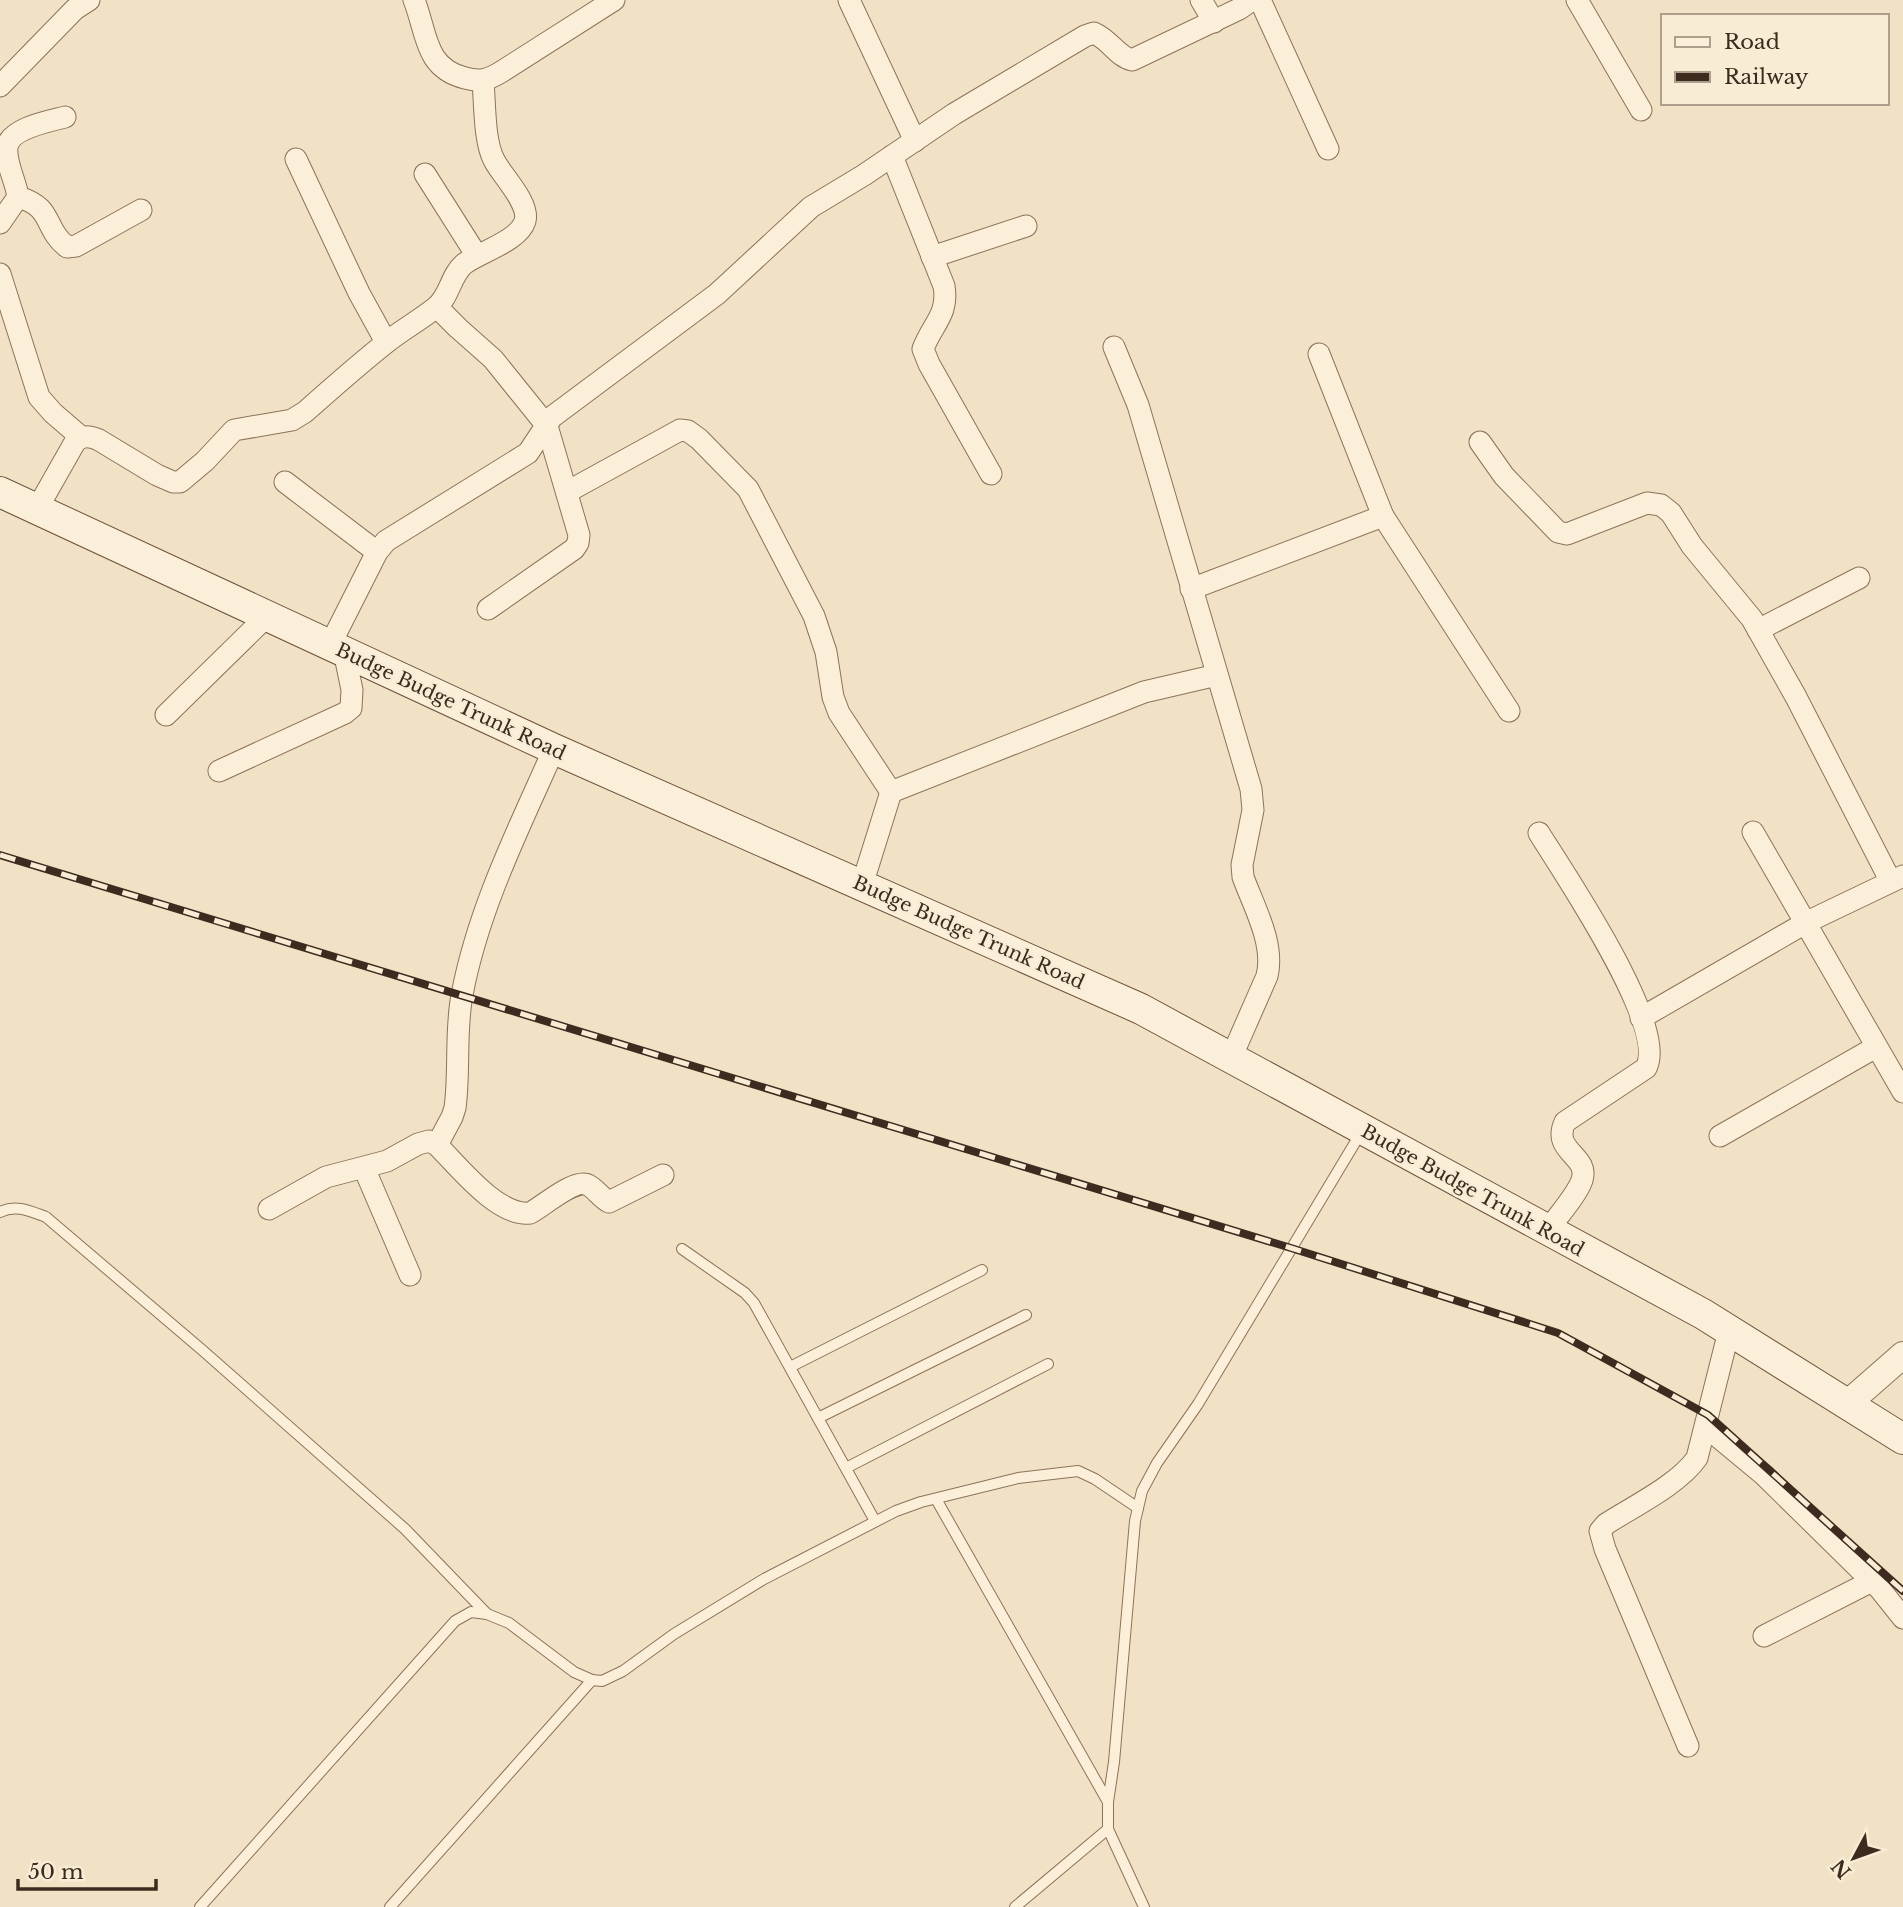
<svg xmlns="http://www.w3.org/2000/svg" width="1903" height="1907" viewBox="0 0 1903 1907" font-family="'Libre Baskerville',serif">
  <rect width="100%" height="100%" fill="#f1e1c5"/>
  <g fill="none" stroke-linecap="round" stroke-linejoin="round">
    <g stroke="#8d725a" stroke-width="12">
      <g id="service">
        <path d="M0,1212C16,1204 30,1211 46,1217L201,1349L405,1529L487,1614"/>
        <path d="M682,1249L745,1293L754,1303L875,1521"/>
        <path d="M790,1367L982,1270"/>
        <path d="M818,1418L1026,1315"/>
        <path d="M846,1468L1048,1364"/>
        <path d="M936,1499L1108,1802"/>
        <path d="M200,1907L455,1621L471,1612L487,1614L509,1623L574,1672L592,1680L602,1681L623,1671L674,1634L764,1579L896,1511L921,1502L1018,1478L1078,1471L1095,1479L1138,1508"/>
        <path d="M390,1907L592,1680"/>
        <path d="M1015,1907L1108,1829"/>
        <path d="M1144,1907L1108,1829V1802L1114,1762L1135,1521L1142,1491L1157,1463L1198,1404L1362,1131"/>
      </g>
    </g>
    <g stroke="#8d725a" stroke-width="23">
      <g id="minor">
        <path d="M414,0C427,32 424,68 465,78C480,82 488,80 501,72L614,0"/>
        <path d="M849,0L915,141"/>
        <path d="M1201,0L1214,22"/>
        <path d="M1260,0L1328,149"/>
        <path d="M1577,0L1641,110"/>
        <path d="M0,86L75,9L89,0"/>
        <path d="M892,156L944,286C949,315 932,324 923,349L929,364L991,474"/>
        <path d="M296,159L359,293L386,342"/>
        <path d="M425,174L477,256"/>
        <path d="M18,197C54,207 43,228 67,247L76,246L141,210"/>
        <path d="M0,223L18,197C16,181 5,163 7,147C10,128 50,121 65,117"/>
        <path d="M932,257L1026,226"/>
        <path d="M0,274L39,397L53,413L81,437"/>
        <path d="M437,307L458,328L493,359L547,426L579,535L578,543L574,549L488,609"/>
        <path d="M1114,347L1138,405L1251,789L1253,810L1242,865L1243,877C1254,907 1275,944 1267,976L1231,1058"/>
        <path d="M1319,354L1383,516L1509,711"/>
        <path d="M1480,442L1504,476L1558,532L1567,534L1647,503L1661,505L1671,513L1692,546L1752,619L1796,697L1890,880"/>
        <path d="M285,482L377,552"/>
        <path d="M567,492L680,430L688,431L699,439L748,489L814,616L826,652L833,697L839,713L891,792L1144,692L1217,675"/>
        <path d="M37,509L75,442C83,435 89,436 99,440L157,475L173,482H180L205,461L234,430L292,420L305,412C332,388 359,364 387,342C402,330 420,320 435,308C450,297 450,276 464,264C480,252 519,241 525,221C530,203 502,176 494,160C484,141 485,104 483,81"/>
        <path d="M1191,589L1383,516"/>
        <path d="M1758,630L1859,578"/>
        <path d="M330,645L377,552L386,541L528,453L552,417L560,411L717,294L811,207L864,175L954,114L1085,36L1094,33C1110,40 1118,57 1132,60L1239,9L1252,0"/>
        <path d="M166,715L267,616"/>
        <path d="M219,771L345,713L351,708L352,690L344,651"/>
        <path d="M1753,832L1903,1092"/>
        <path d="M1539,833C1563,872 1669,1027 1646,1068L1565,1122C1551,1152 1590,1155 1582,1180C1577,1195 1557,1217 1548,1230"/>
        <path d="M862,885L891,792"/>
        <path d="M1641,1018L1807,922L1903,876"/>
        <path d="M1720,1136L1876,1047"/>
        <path d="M437,1145L452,1117L455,1108C460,1071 455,1032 462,995C478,909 519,828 554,749"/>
        <path d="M364,1168L410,1275"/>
        <path d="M269,1209L326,1177L387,1161L418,1144L429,1141L437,1145C458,1166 498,1217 530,1213C542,1207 575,1178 588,1185C596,1189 601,1198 609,1202L663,1175"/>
        <path d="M1706,1427L1764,1475L1879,1588L1903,1618"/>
        <path d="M1764,1636L1872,1581"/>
        <path d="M1688,1746L1605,1549L1600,1531L1606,1524C1634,1506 1678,1485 1697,1458L1729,1331"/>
      </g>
    </g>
    <g stroke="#8d725a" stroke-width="28">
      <path id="tertiary" d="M1847,1404L1903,1355"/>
    </g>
    <g stroke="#6f533d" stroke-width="32">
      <path id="secondary" d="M0,492L554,749L1141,1009L1703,1314L1903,1439"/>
    </g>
    <use href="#service" stroke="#fbefd9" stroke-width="10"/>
    <use href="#minor" stroke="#fbefd9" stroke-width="21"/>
    <use href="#tertiary" stroke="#fbefd9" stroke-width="26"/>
    <use href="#secondary" stroke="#fbefd9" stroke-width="30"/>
    <g stroke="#3c2b1e" stroke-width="8">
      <path id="rail" d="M0,855L1291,1248L1558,1333L1708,1415L1903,1591"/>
    </g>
    <use href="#rail" stroke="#f8ecd5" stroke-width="5" stroke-dasharray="16" stroke-linecap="butt"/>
  </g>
  <g text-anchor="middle" stroke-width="5" stroke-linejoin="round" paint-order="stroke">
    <g font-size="19" fill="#3c2b1e" stroke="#f8ecd5">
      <text transform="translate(451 701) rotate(25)" y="7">Budge Budge Trunk Road</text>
      <text transform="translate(969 932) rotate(24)" y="7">Budge Budge Trunk Road</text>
      <text transform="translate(1473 1190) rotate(29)" y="7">Budge Budge Trunk Road</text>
    </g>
  </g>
  <rect x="1661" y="14" width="228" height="91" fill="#f8ecd5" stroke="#ad9f8c" stroke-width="2"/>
  <rect x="1675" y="37" width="35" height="10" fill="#fbefd9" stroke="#ad9f8c" stroke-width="2"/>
  <text x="1724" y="49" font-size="21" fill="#3c2b1e">Road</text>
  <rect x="1675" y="72" width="35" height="10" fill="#3c2b1e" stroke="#ad9f8c" stroke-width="2"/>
  <text x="1724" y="84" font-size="21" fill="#3c2b1e">Railway</text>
  <g transform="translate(1854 1858) rotate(229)" stroke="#f8ecd5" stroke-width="5" paint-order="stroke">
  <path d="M0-5L12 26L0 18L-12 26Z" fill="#3c2b1e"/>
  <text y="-10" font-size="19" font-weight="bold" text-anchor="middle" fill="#3c2b1e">N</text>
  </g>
  <path d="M18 1879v10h138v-10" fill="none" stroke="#3c2b1e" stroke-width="3.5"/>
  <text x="28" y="1879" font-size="21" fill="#3c2b1e" stroke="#f8ecd5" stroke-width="5" paint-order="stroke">50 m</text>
</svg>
